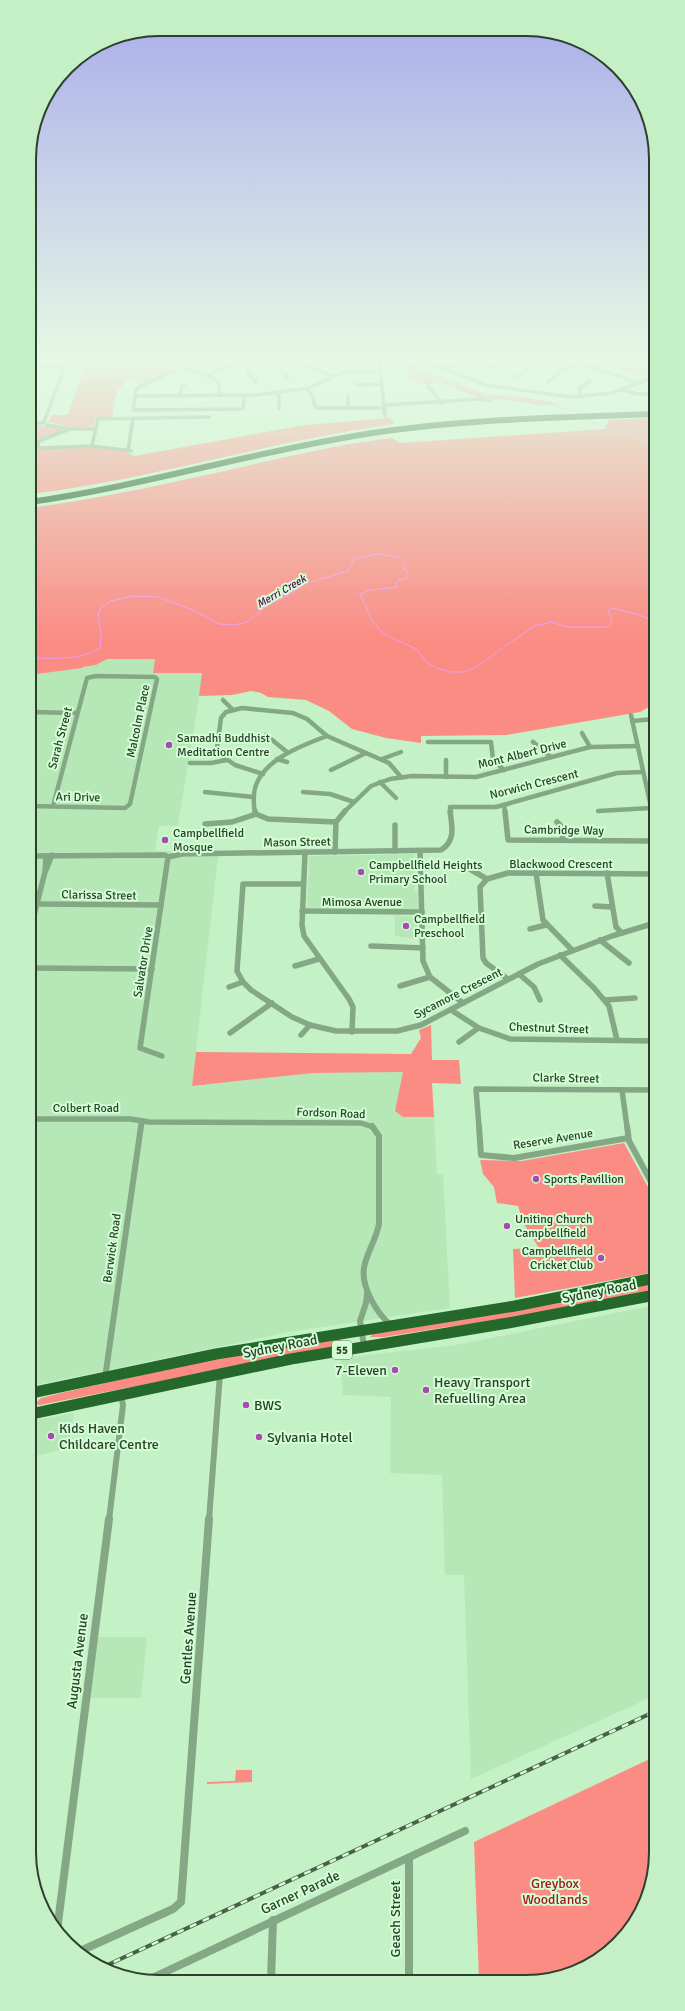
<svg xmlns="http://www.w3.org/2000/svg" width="685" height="2011" viewBox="0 0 685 2011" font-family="Signika,sans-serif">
  <rect width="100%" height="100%" fill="#c5f1c6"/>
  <g fill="#b6e8b7">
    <path d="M106,658L156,659L153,673H203L178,826H159L155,851H185L184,857L218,856L192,1086L313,1073L403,1072V1117H434L437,1174H443L450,1308L289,1332L31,1386L30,675L82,668V667L96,665Z"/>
    <path d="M412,854L414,855L415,889L412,891H418V908L416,910H392V909L387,908H309L307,907L309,856Z"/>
    <path d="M395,915L416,917L417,939L395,936Z"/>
    <path d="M655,1305L656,1695L471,1779L464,1575H445L442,1475L390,1473L391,1397L343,1395L340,1358L456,1345Z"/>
    <path d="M74,1413L68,1448L31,1457V1421Z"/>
    <path d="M97,1637H147L141,1698H90Z"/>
  </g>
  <g fill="#fb8c84">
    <path d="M87,358H187L184,364L141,383L129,380C114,389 115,401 112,417H96L93,427L73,428L51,422L48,423L52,415H68Z"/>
    <path d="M384,358H399L423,370L485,394L524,397L560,404L537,405L520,401L479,398L440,382C428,387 420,383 408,378L407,369Z"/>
    <path d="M589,358H654V371L650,370L637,375Z"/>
    <path d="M390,418L394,424C271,441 153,479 30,494V430L31,425L51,426L64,430L36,441V449C59,448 117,443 134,456L305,425Z"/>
    <path d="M654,418V704L640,712L506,735L421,736V743L386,738L352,729L329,711L306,700L268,697L261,693L251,691L232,695L199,696L202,673H153L155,659H107L96,665L83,667L82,668L30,675V508C100,499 169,483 238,468C289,456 340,444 392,438L400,443L607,429L605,428L609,420Z"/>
    <path d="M431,1025L432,1060H459L461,1084L432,1083L434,1117H403L395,1111L403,1072L313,1073L192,1086L196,1052L411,1054L421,1038L419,1030Z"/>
    <path d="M624,1143L655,1200V1272L515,1298L513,1249L539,1248L524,1224L518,1206L497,1203L494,1187L483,1174L480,1160L522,1161Z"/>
    <path d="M655,1282V1291L477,1324L447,1327L384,1337H370L374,1333Z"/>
    <path d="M338,1340L348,1342L344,1345L40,1405L35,1404L41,1398L61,1393L215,1359L295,1345Z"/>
    <path d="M656,1756V1861L646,1902L624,1938L591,1965L552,1979H479L474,1842Z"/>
    <path d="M236,1770H252V1782L207,1784V1782L235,1781Z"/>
  </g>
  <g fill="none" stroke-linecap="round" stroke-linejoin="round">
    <g stroke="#ec9ef0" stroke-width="1">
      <path d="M394,358L425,373L483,395L529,399L573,411"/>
      <path d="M586,419C608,429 631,434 654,443"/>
      <path d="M30,658C54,658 78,661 100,648L101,635L98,616L100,609L111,601L133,596L158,597L193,610L219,624L234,625L247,622L268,605L292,593L304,584L348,571L354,559L377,554L399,557L405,565L403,568L408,572L406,579L399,580L396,583L398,587L370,590L360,594L373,622L384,634L416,649L427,662L434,667L450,672H464L476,667L534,626L551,622L568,627H607L612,622L608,611L612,608L637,614L654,621"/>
    </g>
    <g stroke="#84a785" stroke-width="3.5">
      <path d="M190,358L186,365L139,387L136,390L133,410L241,409L243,408L245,395"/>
      <path d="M379,358L385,416"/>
      <path d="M417,358L486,385L570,397L612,393L654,377"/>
      <path d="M453,358L461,362"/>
      <path d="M558,358L576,361L638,383"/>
      <path d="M344,362L349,372"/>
      <path d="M281,363L282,372L288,378"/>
      <path d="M248,364V373L256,382"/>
      <path d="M30,367H65"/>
      <path d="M183,367L216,379L219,383V395"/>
      <path d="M443,369L469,360L494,358"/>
      <path d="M488,370L496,365V358"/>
      <path d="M209,375L227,365L301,363L332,376"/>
      <path d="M517,377L527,369L533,358"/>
      <path d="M548,382L561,371L582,363"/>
      <path d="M356,385L382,384"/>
      <path d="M428,386L442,403"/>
      <path d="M306,388L311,394L316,408H384"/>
      <path d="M621,390L638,394H654"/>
      <path d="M276,392L279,397V409"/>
      <path d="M135,396L258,395L309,388L344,372H380"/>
      <path d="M180,396L181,388L184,385"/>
      <path d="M348,396V408"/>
      <path d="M581,397L580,388L590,381"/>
      <path d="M384,405L480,399L490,401"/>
      <path d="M44,422L68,358"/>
      <path d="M30,423H43"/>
      <path d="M47,425L70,429H95"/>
      <path d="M70,429L39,441L38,446L40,448L92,446"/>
      <path d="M128,451L133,418"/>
      <path d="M131,451L92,446L98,419L209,417"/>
    </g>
    <g stroke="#84a785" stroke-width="4.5">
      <path d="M223,700L233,710"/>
      <path d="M30,712L77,713"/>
      <path d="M631,715L652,812"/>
      <path d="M632,721L654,719"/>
      <path d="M582,733L590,747"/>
      <path d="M266,735L287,752"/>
      <path d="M428,742H491L493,760L504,770"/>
      <path d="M533,742L551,757"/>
      <path d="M277,759L287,762"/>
      <path d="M382,759L401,752"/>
      <path d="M446,760V777"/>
      <path d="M190,763H211L227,760"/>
      <path d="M331,770L366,753"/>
      <path d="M263,774L235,765L221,755L217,748L221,718L226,712L242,708L293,713L307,719L327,736L389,763L401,777"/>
      <path d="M380,782L396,798"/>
      <path d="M205,792L253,797"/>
      <path d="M303,792L330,794L354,802"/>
      <path d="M504,805L505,812"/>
      <path d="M30,806L125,808L130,804L157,679L155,677L96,676L87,678L53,806"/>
      <path d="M598,811L651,808"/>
      <path d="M255,812C253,806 254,801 254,794C257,762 300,746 327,736"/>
      <path d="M344,812L371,786L390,779L412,776L476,777L590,747L638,746"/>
      <path d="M451,812L450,807H496L617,773L643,772"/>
    </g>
    <g stroke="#84a785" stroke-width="5.5">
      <path d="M255,811L256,814L268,819L336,822"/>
      <path d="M505,811L508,840L654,841"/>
      <path d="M651,811L654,824"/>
      <path d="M557,822L561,826L563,840"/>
      <path d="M205,824L232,822L256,814"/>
      <path d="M395,825V851"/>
      <path d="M420,851L423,961L430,977L463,1003"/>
      <path d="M305,852L302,925L304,936L349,999L353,1007L352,1032"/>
      <path d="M335,852L336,822L345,811"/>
      <path d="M30,856L165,855L168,857L182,854L441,850C456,841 452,826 450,811"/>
      <path d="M468,868L487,879"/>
      <path d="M46,870L52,855"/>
      <path d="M536,873L543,920L572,950"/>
      <path d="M607,873L616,927L622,933"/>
      <path d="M303,884H243L237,971L243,982L251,990L292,1017L310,1025L336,1031H397L421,1025L538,964L612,936L655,923"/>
      <path d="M37,904L161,905"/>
      <path d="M595,906L612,907"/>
      <path d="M302,911L422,912"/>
      <path d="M530,929L546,925"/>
      <path d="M30,931L45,872L46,856"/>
      <path d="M600,940L629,963"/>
      <path d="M371,946L423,948"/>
      <path d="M560,955L594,988L609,1006L617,1040"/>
      <path d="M295,966L319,959"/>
      <path d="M30,968L152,969"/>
      <path d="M519,974L534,987L540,1000"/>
      <path d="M508,979L486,963L483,958L480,887L487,879L508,873L654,874"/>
      <path d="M400,986L430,977"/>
      <path d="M229,987L243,982"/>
      <path d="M605,1000L635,998"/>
      <path d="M451,1010L479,1028L510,1039L655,1041"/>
      <path d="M230,1033L272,1003"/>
      <path d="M301,1035L310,1025"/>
      <path d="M459,1042L477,1029"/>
      <path d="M162,1056L140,1048L168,857"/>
      <path d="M622,1090L627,1127"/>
      <path d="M31,1119H130L149,1122L361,1123L373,1127"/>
      <path d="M141,1127L142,1121"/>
      <path d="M479,1127L476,1089L655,1090"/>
    </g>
    <g stroke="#84a785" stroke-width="6">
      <path d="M372,1126L379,1136V1224C376,1240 366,1254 364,1268C361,1287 377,1314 391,1325"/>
      <path d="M479,1126L481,1155L514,1158L628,1138"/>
      <path d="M627,1126L629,1141L655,1189"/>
      <path d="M364,1346L360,1321L366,1303L367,1293"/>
      <path d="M105,1378L141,1126"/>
      <path d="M109,1520L123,1405L121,1395"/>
      <path d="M209,1520L220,1374"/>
    </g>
    <g stroke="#84a785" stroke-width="8">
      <path d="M409,1858V1979"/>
      <path d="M57,1931L109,1519"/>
      <path d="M78,1952L173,1909L181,1902L209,1519"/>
      <path d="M148,1980L465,1831"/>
      <path d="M271,1980L273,1920"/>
    </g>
    <g stroke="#24682b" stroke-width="11">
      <path d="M31,1393L216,1354L515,1306L655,1278"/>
      <path d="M31,1414L291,1359L508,1323L655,1295"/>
    </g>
    <path stroke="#1a5d22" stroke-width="6" d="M30,502C142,486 249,453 360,435C457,419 556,418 654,414"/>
    <g stroke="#49604a" stroke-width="4">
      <path id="rail" d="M101,1968L656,1711"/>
    </g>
    <use href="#rail" stroke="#d2ffd3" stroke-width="2.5" stroke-dasharray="7" stroke-linecap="butt"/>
  </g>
  <linearGradient id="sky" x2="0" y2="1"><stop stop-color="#a9abeb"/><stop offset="0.56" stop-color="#e5f9e5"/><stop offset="1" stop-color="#e5f9e5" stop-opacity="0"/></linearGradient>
  <rect width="685" height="639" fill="url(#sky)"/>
  <g fill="#aa49b1" stroke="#d2ffd3" stroke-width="1.5">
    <circle cx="169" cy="745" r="4"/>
    <circle cx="165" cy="840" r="4"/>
    <circle cx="361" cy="872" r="4"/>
    <circle cx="406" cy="926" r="4"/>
    <circle cx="536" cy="1179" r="4"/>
    <circle cx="507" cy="1226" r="4"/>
    <circle cx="601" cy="1258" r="4"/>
    <circle cx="395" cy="1370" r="4"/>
    <circle cx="426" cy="1390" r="4"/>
    <circle cx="246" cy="1405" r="4"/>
    <circle cx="51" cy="1436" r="4"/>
    <circle cx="259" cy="1437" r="4"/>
  </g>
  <g text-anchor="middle" stroke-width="4" stroke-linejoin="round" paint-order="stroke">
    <g font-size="11" font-style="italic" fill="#530c58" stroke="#d2ffd3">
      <text transform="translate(281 591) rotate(-30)" y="4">Merri Creek</text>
    </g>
    <rect fill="#d2ffd3" stroke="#5e7960" stroke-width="1" x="332" y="1341" width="20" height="18" rx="3"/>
    <g font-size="11" font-weight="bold" fill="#2d3f2e">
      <text x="342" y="1354">55</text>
    </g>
    <g font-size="12" fill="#2d3f2e" stroke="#d2ffd3">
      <text transform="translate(138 721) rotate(-78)" y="4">Malcolm Place</text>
      <text transform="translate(60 738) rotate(-75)" y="4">Sarah Street</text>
      <text transform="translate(522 754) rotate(-14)" y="4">Mont Albert Drive</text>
      <text transform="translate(534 784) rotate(-14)" y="4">Norwich Crescent</text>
      <text transform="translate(78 797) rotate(1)" y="4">Ari Drive</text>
      <text transform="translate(564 830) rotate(1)" y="4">Cambridge Way</text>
      <text transform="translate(297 842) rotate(-1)" y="4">Mason Street</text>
      <text x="561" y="868">Blackwood Crescent</text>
      <text transform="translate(99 895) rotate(1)" y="4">Clarissa Street</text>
      <text x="362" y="906">Mimosa Avenue</text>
      <text transform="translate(143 962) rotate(-81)" y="4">Salvator Drive</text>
      <text transform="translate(458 993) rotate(-27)" y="4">Sycamore Crescent</text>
      <text transform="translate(549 1028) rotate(2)" y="4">Chestnut Street</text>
      <text transform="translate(566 1078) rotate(1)" y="4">Clarke Street</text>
      <text x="86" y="1112">Colbert Road</text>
      <text transform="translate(331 1113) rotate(2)" y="4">Fordson Road</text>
      <text transform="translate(553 1139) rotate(-9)" y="4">Reserve Avenue</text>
      <text transform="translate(112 1248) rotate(-82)" y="4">Berwick Road</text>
    </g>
    <g font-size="12" fill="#2d3f2e" stroke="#d2ffd3" text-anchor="start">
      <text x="177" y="742">Samadhi Buddhist<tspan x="177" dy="14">Meditation Centre</tspan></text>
      <text x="173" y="837">Campbellfield<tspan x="173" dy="14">Mosque</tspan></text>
      <text x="369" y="869">Campbellfield Heights<tspan x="369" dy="14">Primary School</tspan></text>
      <text x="414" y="923">Campbellfield<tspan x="414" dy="14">Preschool</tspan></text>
      <text x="544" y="1183">Sports Pavillion</text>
      <text x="515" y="1223">Uniting Church<tspan x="515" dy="14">Campbellfield</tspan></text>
      <text x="593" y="1255" text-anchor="end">Campbellfield<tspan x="593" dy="14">Cricket Club</tspan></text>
    </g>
    <g font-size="14" fill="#2d3f2e" stroke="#d2ffd3">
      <text transform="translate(599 1291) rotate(-11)" y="5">Sydney Road</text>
      <text transform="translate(280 1346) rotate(-11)" y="5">Sydney Road</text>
      <text transform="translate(188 1638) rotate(-86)" y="5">Gentles Avenue</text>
      <text transform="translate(77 1661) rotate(-83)" y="5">Augusta Avenue</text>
      <text transform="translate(300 1892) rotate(-25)" y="5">Garner Parade</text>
      <text transform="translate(395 1919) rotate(-90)" y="5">Geach Street</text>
    </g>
    <g font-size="14" fill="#2d3f2e" stroke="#d2ffd3" text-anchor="start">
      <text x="387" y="1375" text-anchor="end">7-Eleven</text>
      <text x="434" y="1387">Heavy Transport<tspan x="434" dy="16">Refuelling Area</tspan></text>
      <text x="254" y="1410">BWS</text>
      <text x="59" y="1433">Kids Haven<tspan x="59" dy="16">Childcare Centre</tspan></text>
      <text x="267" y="1442">Sylvania Hotel</text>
    </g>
    <g font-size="14" fill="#a11820" stroke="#d2ffd3">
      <text x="555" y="1888">Greybox<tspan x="555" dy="16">Woodlands</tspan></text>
    </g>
  </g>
  <path d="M0 0H685V2011H0ZM159 36H526A123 123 0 0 1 649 159V1852A123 123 0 0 1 526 1975H159A123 123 0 0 1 36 1852V159A123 123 0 0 1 159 36Z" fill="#c5f0c6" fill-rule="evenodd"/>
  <path fill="none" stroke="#2d3f2e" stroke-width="2" d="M159 36H526A123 123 0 0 1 649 159V1852A123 123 0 0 1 526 1975H159A123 123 0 0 1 36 1852V159A123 123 0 0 1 159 36Z"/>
</svg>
